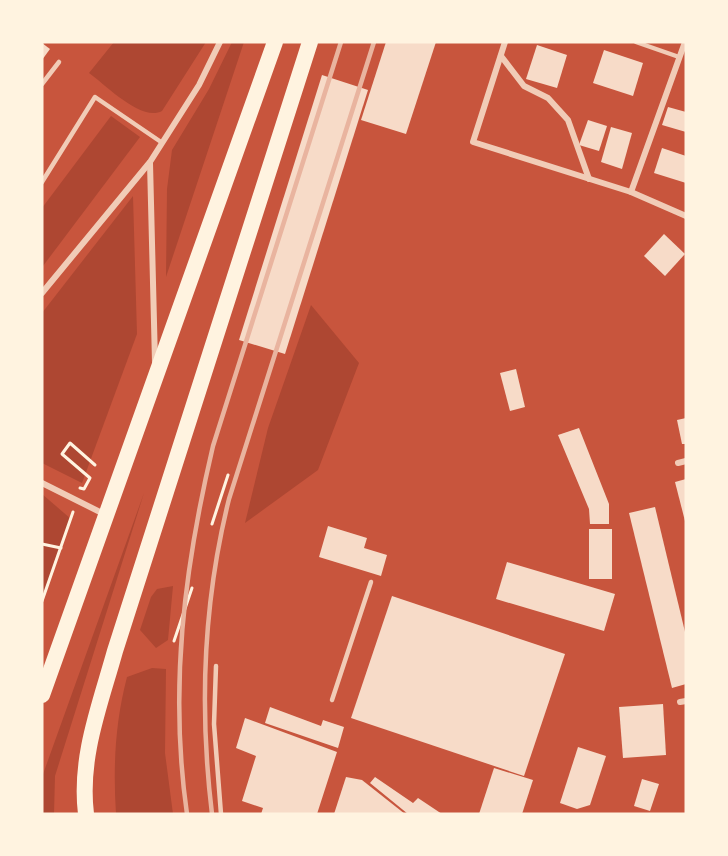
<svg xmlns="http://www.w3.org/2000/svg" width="728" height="856" viewBox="0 0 728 856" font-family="Helvetica,sans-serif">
  <rect width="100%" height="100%" fill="#c8553d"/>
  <g fill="#ae4732">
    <path d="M114,42H206L162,111C141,122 106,85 89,73Z"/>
    <path d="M232,42H244L166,277L167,189L172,150L209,89Z"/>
    <path d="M111,116L140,137L43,266L42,208Z"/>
    <path d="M133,196L137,334L82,483L42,463V313Z"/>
    <path d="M311,305L359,363L318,470L245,523L268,428Z"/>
    <path d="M144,493L55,776L54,814H42V777Z"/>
    <path d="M42,494L71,519L42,601Z"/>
    <path d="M173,586L168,640L156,648L140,630L151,597L157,589Z"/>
    <path d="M152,668L166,669L165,753L173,814H116C113,767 115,723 127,677Z"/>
  </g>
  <g fill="#f7dbc8">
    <path d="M386,42H436L406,134L361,120Z"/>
    <path d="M42,43L50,49L42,60Z"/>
    <path d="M537,45L567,55L557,88L526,79Z"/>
    <path d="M604,50L643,63L633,96L593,83Z"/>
    <path d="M322,75L368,90L285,354L239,340Z"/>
    <path d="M668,107L686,112V132L662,125Z"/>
    <path d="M588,120L607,126L599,151L579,145Z"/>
    <path d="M611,127L632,133L622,169L601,162Z"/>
    <path d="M662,148L686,156V183L654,173Z"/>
    <path d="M664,234L685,254L665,276L644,256Z"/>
    <path d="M516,369L525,407L510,411L500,373Z"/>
    <path d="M686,418V444H682L677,420Z"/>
    <path d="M579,428L609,504V524H590L589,509L558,435Z"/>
    <path d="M686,479V521H685L675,482Z"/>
    <path d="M655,507L686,636V684L672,688L629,513Z"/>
    <path d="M328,526L367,538L364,548L387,555L381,576L319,557Z"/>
    <rect x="589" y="529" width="23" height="50"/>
    <path d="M507,562L615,594L604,631L496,599Z"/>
    <path d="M392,596L565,654L524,776L351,718Z"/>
    <path d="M663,704L666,755L623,758L619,707Z"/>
    <path d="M270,707L321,726L323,720L344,727L338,748L265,723Z"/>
    <path d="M245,718L337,752L317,814H261L263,808L242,801L256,756L236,748Z"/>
    <path d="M578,747L606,756L590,805L577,809L560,803Z"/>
    <path d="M494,768L533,780L522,814H479Z"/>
    <path d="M346,777L362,780L405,814H334Z"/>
    <path d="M375,777L413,803L418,798L442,814H408L370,783Z"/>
    <path d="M642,779L659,784L650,811L634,806Z"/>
  </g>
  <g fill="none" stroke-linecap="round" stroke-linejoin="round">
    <g stroke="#fff3e0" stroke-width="3">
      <path d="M80,488L84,489L90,478L62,454L70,443L95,465"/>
      <path d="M212,524L228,475"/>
      <path d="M42,544L61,548"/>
      <path d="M42,601L73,512"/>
      <path d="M174,641L192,588"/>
    </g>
    <g stroke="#f1ccb7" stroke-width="4.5">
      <path d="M636,42L679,57"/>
      <path d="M42,84L59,62"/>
      <path d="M42,182L95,97L161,142"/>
      <path d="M216,666L214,724L221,814"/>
      <path d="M332,700L371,582"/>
    </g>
    <g stroke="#f1ccb7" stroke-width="6">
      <path d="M505,42L473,142L631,192L686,216"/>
      <path d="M501,56L524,86L548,98L568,120L589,179"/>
      <path d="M150,163L155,362"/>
      <path d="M631,192L685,42"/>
      <path d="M42,293L150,162L199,85L220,42"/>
      <path d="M678,463L686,461"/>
      <path d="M42,483L106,515"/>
      <path d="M680,702L686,701"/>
    </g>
    <g stroke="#fff3e0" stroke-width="16">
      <path d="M42,695L275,42"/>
      <path d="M86,814C79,757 100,705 115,651L310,42"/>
    </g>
    <g stroke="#e9b49f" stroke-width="4.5">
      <path d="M187,814C169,689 184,569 213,446L341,42"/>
      <path d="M212,814C199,707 203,603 229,499L374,42"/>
    </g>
  </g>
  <rect width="728" height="856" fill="none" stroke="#fff3e0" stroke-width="87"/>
</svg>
